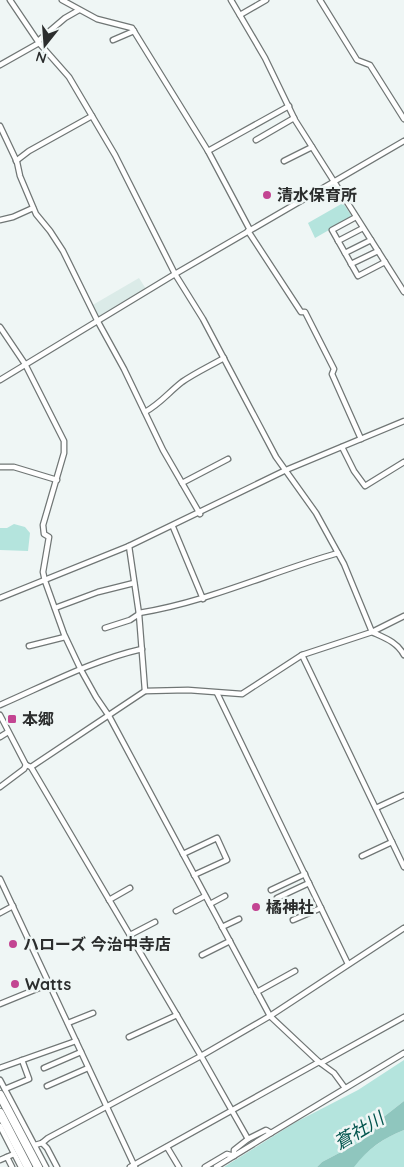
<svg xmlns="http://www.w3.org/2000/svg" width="404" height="1167" viewBox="0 0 404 1167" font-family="Quicksand,'Noto Sans JP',sans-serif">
  <rect width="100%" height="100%" fill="#eff6f5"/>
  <path fill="#dbebe8" d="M139,278L146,289L98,317L91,306Z"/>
  <g fill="#b4e4dd">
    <path d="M343,203L351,215L350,218L315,238L308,223Z"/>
    <path d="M14,524L25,527L30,533L28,551L0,550V528H7Z"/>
    <path d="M404,1060V1101L376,1123L362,1141L322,1162L317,1167H224L296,1122L358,1090Z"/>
    <path d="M404,1130V1167H353C367,1150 383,1138 404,1130Z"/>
  </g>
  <path fill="#8fc6be" d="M404,1101V1130C383,1138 368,1149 354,1167H317L322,1162L362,1141L376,1123Z"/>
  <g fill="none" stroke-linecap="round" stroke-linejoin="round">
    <g stroke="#707675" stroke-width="7">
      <g id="minor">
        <path d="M10,0L39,43L69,77L115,155L175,274L203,319L276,457L316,513L344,564L372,632C385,638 397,642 404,655"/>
        <path d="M62,0L97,19L132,28L208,151L250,230"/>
        <path d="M231,0L265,58L295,120L404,292"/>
        <path d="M320,0L357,60L370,65L404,119"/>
        <path d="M240,15L266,0"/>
        <path d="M113,40L134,31"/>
        <path d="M38,41L65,18L79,10"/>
        <path d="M0,65L39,43"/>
        <path d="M0,126L17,162L20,176L36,214L50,231L63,251L97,320L124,369L163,450L200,514"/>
        <path d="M256,140L294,118"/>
        <path d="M208,151L289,106"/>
        <path d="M16,161L29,151L92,116"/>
        <path d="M284,161L312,147"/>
        <path d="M356,217L332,230L358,276L385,262"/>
        <path d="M0,220L13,217L33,208"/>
        <path d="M248,231L301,312H305L334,369L332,374L361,439"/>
        <path d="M338,241L363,228"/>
        <path d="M345,253L371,240"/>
        <path d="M351,264L378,251"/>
        <path d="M0,327L25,364L64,441V453L43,525L44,534L49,537L43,572L45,581L64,634L81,670L96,697L109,716L270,1016L319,1062L334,1073L345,1088"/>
        <path d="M0,380L175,274L404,141"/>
        <path d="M145,412C160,404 169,392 182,382C195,373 210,366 224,358"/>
        <path d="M342,447L354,471L365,486L404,462"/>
        <path d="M0,467H14L57,480"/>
        <path d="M182,483L228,459"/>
        <path d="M173,527L203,599"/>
        <path d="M129,546L139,614L145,691"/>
        <path d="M0,598L129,546L286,470L404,421"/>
        <path d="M55,608L98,592L134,583"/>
        <path d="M139,613C208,602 271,572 338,553"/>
        <path d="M105,628L130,620L139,614"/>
        <path d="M29,646L65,637"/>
        <path d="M302,655L404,867"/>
        <path d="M217,693L348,964"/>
        <path d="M0,705C46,685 93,660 142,649"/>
        <path d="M0,715L26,765"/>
        <path d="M0,737L8,732"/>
        <path d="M26,765L31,767L201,1056L248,1139"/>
        <path d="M31,767L145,691L188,690L242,694L302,655L372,632L404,616"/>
        <path d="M0,787L24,769L26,765"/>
        <path d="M376,808L404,795"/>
        <path d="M183,854L217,838L227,860L194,875"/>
        <path d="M362,856L392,842"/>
        <path d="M0,879L135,1167"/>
        <path d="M271,890L305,874"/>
        <path d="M277,898L309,883"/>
        <path d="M109,900L130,888"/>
        <path d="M210,904L225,896"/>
        <path d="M176,911L205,896"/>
        <path d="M0,913L13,906"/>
        <path d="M293,920L321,908"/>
        <path d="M222,927L239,919"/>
        <path d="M130,935L155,922"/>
        <path d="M202,955L230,941"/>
        <path d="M257,992L295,971"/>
        <path d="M0,1004L49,984"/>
        <path d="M68,1023L93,1013"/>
        <path d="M129,1037L177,1015"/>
        <path d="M321,1063L404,1017"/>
        <path d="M0,1068L76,1041"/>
        <path d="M44,1068L81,1052"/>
        <path d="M0,1080L46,1167"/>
        <path d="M47,1086L88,1068"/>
        <path d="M5,1089L29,1079L22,1060"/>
        <path d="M0,1126L21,1167"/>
        <path d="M42,1143L47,1148L57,1167"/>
        <path d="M35,1145L42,1143L48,1138L201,1056L270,1016L404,928"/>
        <path d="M167,1147L179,1167"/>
        <path d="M7,1157L12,1167"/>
        <path d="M0,1160L14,1154"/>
        <path d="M130,1167L319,1062"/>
        <path d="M205,1167L227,1154L234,1156V1150L248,1139L266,1130L271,1133L404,1053"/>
        <path d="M216,1167L271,1133"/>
      </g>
    </g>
    <g stroke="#707675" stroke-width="10">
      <g id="trunk">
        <path d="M0,1095L38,1167"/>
        <path d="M0,1113L28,1167"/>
      </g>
    </g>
    <use href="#minor" stroke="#fff" stroke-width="4.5"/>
    <use href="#trunk" stroke="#fff" stroke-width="8"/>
  </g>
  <g fill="#c34592" stroke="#eff6f5" stroke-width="2">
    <circle cx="267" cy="195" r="5"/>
    <rect x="7" y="714" width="10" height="10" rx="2.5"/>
    <circle cx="256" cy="907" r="5"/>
    <circle cx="13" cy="944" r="5"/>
    <circle cx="15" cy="984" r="5"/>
  </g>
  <g text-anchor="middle" stroke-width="5" stroke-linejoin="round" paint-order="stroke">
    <g font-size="16" font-weight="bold" fill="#2b2d2d" stroke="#eff6f5" text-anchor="start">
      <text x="277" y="201">清水保育所</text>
      <text x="22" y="725">本郷</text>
      <text x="266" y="913">橘神社</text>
      <text x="23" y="950">ハローズ 今治中寺店</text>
      <text x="25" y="990">Watts</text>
    </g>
    <g font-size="18" font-style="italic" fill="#02544d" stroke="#eff6f5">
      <text transform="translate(359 1131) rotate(-31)" y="6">蒼社川</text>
    </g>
  </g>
  <g transform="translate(45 45) rotate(197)" stroke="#eff6f5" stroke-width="4" paint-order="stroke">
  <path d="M0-4L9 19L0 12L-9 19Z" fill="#2b2d2d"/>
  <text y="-8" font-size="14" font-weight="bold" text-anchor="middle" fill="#2b2d2d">N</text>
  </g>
</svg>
